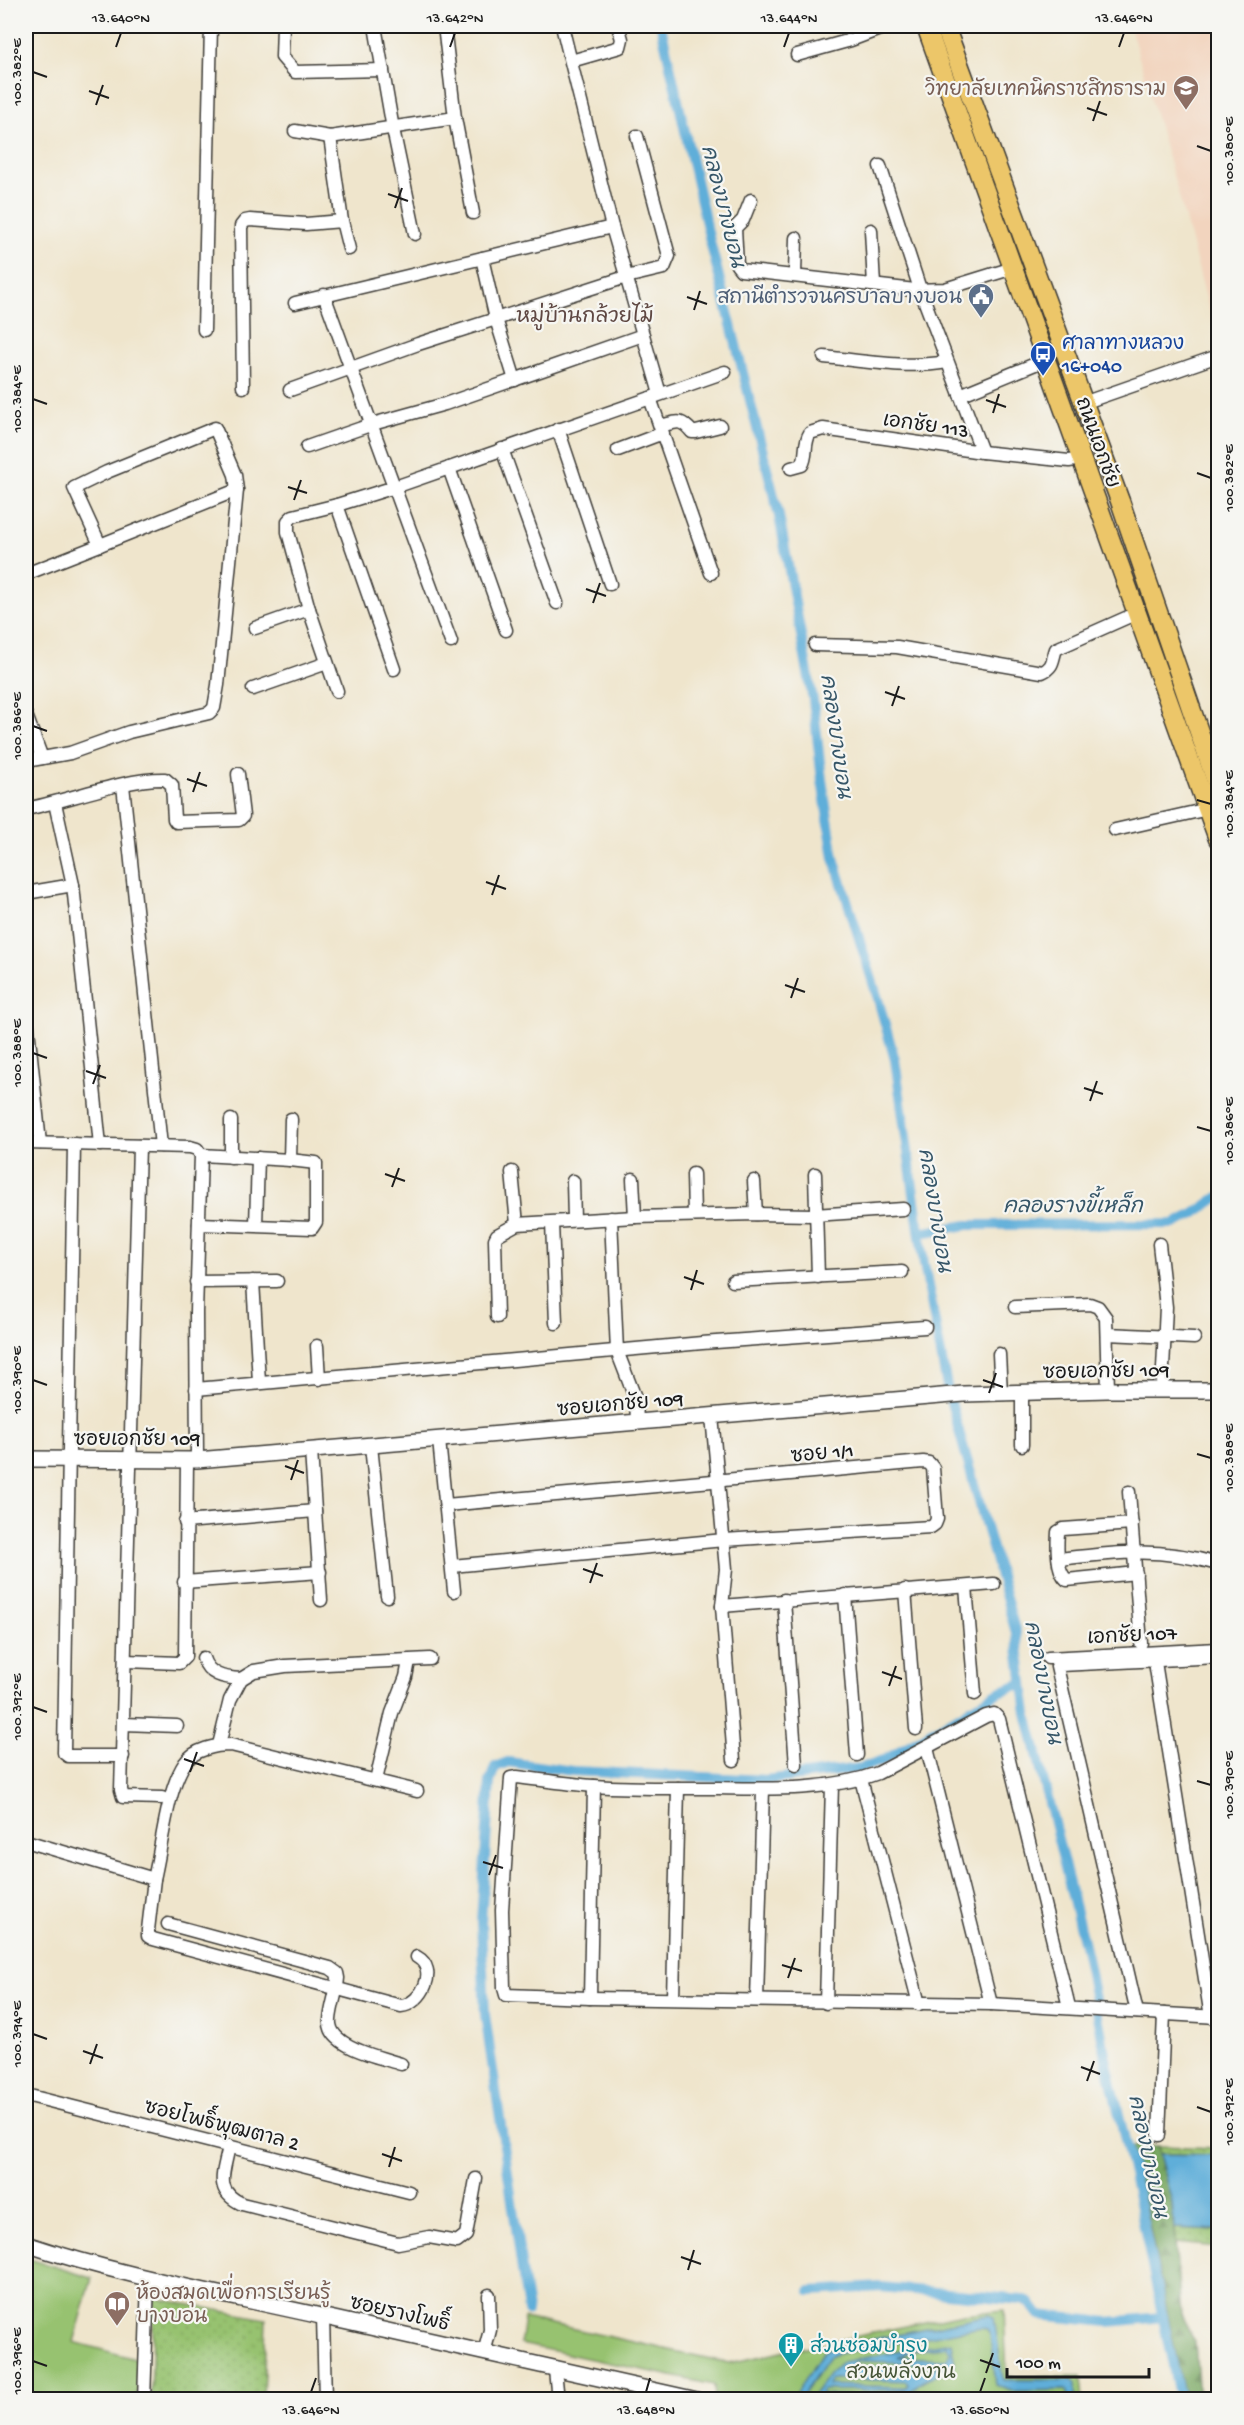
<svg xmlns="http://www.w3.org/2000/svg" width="1244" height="2425" viewBox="0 0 1244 2425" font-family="'Gochi Hand','Playpen Sans Thai',sans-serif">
  <defs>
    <pattern id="grass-dots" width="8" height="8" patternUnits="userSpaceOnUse" patternTransform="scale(1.5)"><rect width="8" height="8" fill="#97c26f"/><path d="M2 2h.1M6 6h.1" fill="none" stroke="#82a660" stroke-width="1.8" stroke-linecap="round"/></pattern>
    <pattern id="forest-firs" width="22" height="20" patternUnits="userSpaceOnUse" patternTransform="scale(1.5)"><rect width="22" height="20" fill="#79a862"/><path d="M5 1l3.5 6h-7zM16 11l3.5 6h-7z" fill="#628850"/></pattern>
  </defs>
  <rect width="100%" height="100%" fill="#f6f6f2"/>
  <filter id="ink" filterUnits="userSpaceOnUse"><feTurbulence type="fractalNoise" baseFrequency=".0167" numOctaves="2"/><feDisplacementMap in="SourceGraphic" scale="12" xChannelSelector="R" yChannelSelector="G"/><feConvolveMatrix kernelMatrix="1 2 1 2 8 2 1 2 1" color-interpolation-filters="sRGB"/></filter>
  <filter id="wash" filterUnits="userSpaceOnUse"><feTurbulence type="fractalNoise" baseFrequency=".008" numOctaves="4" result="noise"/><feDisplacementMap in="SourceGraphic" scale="24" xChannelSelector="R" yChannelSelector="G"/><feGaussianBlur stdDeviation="1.35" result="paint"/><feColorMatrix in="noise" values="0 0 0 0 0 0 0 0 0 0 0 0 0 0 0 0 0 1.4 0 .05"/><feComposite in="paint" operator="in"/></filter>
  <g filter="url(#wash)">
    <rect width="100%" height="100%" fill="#efe5cc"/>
    <path fill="#f2d4be" d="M1130,26H1218V343L1179,196Z"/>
    <g fill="url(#grass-dots)" stroke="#5a6f46" stroke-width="1.5">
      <path d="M1158,2146L1218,2148V2155L1159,2154Z"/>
      <path d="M1174,2228L1218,2230V2247L1175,2243Z"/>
      <path d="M154,2298L266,2319L263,2399H151Z"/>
    </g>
    <path fill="url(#forest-firs)" stroke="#4a623f" stroke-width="1.5" d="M1131,2146H1158L1172,2203L1181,2315L1195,2341L1199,2399H1185L1141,2185Z"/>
    <g fill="#97c26f" stroke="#5a6f46" stroke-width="1.5">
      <path d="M26,2258L92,2278L74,2342L139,2360L137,2399H26Z"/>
      <path d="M1004,2310L1007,2377L1081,2376L1083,2399H715L714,2385L520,2344L524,2318L729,2363L963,2314Z"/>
    </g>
    <g fill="#5eaed9" stroke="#3d657a" stroke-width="1.5" fill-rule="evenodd">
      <path d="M1159,2154L1218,2155V2230L1174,2228L1172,2203Z"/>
      <path d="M988,2315L994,2317L1003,2380H1072L1075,2383V2399H1068L1067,2392L1065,2390L1011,2391L996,2385L990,2335L987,2329L982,2327L836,2354L829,2357L800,2399H789L795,2395L823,2352L830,2348Z"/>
      <path d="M951,2342L955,2363L952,2370C928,2378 921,2377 905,2399L816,2398L810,2399L826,2377L842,2362ZM946,2346L950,2351L948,2359L898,2357L914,2351ZM863,2361L936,2364L938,2366L929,2369L852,2366L855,2362ZM835,2379L906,2381L908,2384L906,2387L827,2385L830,2380ZM823,2390H904V2393L901,2397L824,2395L821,2394Z"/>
    </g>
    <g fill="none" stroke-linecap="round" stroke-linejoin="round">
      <g stroke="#5eaed9" stroke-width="10">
        <path d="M661,26L710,241L779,516L813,700L822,780L834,858L878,999L895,1060L924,1264L948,1392L1016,1633L1027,1713L1087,1957L1107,2064L1133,2174L1180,2400"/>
        <path d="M920,1233L967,1225L1174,1224L1194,1214L1218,1197"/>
        <path d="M810,2291L881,2287L1022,2300L1030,2303L1039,2315L1108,2322L1163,2317"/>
        <path d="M528,2311L485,2015L481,1922L490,1781L495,1767L508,1762L573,1771L766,1780L861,1768L886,1759L999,1692L1023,1683"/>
      </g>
    </g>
  </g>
  <g filter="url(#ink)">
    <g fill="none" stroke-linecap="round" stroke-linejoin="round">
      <g stroke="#3c3a36" stroke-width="15">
        <g id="minor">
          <path d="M283,26L282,57L295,72L383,70"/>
          <path d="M375,26L393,129L415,234"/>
          <path d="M444,26L455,118L473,213"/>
          <path d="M562,26L612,227L660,394"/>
          <path d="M797,55L851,40L888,26"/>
          <path d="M571,61L620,47L622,39L618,26"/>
          <path d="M295,131L330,137L455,118"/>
          <path d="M330,137L342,221L349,249"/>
          <path d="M880,166L920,289L982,452"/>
          <path d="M751,200L743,220L735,228L737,265L741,270L915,290L945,289L1013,268"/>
          <path d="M871,230L874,285"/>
          <path d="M482,258L496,319L515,380"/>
          <path d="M795,275L796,238"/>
          <path d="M324,295L451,642"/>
          <path d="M295,303L612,227"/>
          <path d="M204,330L211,26"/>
          <path d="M824,357C865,361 907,369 947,362"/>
          <path d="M243,387L241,226L245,221L250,220L306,224L342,221"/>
          <path d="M290,390L418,344L626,277L664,268L669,256L637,136"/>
          <path d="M960,395L1045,360"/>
          <path d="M650,398L711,573"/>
          <path d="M1083,403L1218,356"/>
          <path d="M660,426C678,422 680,418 692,432H696L720,426"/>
          <path d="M558,429L610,584"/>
          <path d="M307,447L376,423L445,404L643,335"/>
          <path d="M502,449L557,603"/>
          <path d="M618,450L663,433"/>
          <path d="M449,468L506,630"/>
          <path d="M791,468L802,465C808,455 803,444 810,433L823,429L982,452L1069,461L1081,459"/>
          <path d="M337,505L394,669"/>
          <path d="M100,545L237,490"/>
          <path d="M26,574L100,545L74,488L107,472L215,428L235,475L237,490L218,685L214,708L209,713L129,732L70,753L26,761"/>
          <path d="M255,628L309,609"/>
          <path d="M815,645L897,647L1042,672C1054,667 1052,660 1056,649L1137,613"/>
          <path d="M253,689L327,663"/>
          <path d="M337,691L309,609L288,532V521L293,516L337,505L395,487L725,372"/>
          <path d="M26,715L42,758"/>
          <path d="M123,785L161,1146"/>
          <path d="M55,803L73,885L100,1145"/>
          <path d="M26,809C67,801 125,778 165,779L172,785L174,819L176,822L239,820L243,816L238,774"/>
          <path d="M1115,830L1208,809"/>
          <path d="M26,893L73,885"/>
          <path d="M26,1009L40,1143"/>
          <path d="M231,1120V1157"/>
          <path d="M26,1143L190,1147L197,1149L201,1155L196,1312L197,1460"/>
          <path d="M74,1144L64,1753L68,1756H123"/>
          <path d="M139,1146L121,1790L123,1797L162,1798"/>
          <path d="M290,1160L291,1119"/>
          <path d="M512,1172L517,1224"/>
          <path d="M693,1174L694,1215"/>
          <path d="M815,1174L818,1277"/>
          <path d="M633,1179L635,1217"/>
          <path d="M573,1181L574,1220"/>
          <path d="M754,1181L756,1214"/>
          <path d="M611,1218L617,1351L636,1400L637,1422"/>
          <path d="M552,1223L556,1323"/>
          <path d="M199,1224L312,1228L316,1222V1163L290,1160L201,1155"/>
          <path d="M256,1225L258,1158"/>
          <path d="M1159,1244L1166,1307L1162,1389"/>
          <path d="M253,1281L259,1382"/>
          <path d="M733,1281L902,1272"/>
          <path d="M196,1282L277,1281"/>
          <path d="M1015,1307L1090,1304L1098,1307L1106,1318L1108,1390"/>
          <path d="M497,1317L495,1239L497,1235L517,1224L635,1217L756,1214L814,1215L903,1209"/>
          <path d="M1107,1334L1194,1338"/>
          <path d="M317,1346L319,1379"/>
          <path d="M999,1354L1001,1393"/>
          <path d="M196,1389L702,1343L925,1327"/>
          <path d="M712,1416L726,1569L722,1606L734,1760"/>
          <path d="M439,1440L454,1591"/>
          <path d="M1022,1445V1393"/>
          <path d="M371,1446L387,1596"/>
          <path d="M311,1451L321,1600"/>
          <path d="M1129,1492L1141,1643"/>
          <path d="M446,1505L923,1462L929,1463L933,1468L937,1519L935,1524L931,1527L724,1540L452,1566"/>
          <path d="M185,1522L315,1511"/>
          <path d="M1132,1524L1063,1529L1058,1532C1057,1546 1056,1571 1067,1580L1136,1573"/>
          <path d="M1059,1559C1120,1552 1158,1547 1218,1564"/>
          <path d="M184,1582L320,1572"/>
          <path d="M966,1587L975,1694"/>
          <path d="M905,1590L916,1729"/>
          <path d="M845,1595L857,1755"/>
          <path d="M784,1600L796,1765"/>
          <path d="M722,1606L994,1584"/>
          <path d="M203,1658C208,1675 224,1678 241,1679"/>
          <path d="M1048,1658L1218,1649"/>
          <path d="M126,1661L179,1663L185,1657L187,1460"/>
          <path d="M1155,1662L1211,2017"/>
          <path d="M124,1724L177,1726"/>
          <path d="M219,1745L230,1700L241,1679L254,1671L285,1666L430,1659"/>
          <path d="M927,1748L991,2004"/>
          <path d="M861,1779L919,2004"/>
          <path d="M376,1780L392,1713L406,1677L409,1661"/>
          <path d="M26,1841L154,1879L148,1930V1936L153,1939L401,2006C422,2004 439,1969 417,1957"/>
          <path d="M154,1879C162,1846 167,1789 185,1763C194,1749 216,1745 231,1745L417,1791"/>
          <path d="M168,1924L330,1968L337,1973L338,1978C337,1992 331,2006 330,2020C327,2047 380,2057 401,2064"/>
          <path d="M590,1998L594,1786"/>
          <path d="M673,1998L678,1788"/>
          <path d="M757,2000L763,1789"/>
          <path d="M826,2003L832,1785"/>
          <path d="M1069,2007L999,1719L994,1714L986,1716L878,1773C828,1791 771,1789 719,1788C677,1788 636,1789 594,1786C568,1784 542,1780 517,1777L511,1778L502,1910L504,1988L506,1995L590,1998L991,2004L1218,2017"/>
          <path d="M1137,2012L1057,1667L1061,1665L1218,1657"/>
          <path d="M26,2095L409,2192"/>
          <path d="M1159,2135L1164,2014"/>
          <path d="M229,2146C224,2173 213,2190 242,2204L398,2243L429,2237L457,2242L466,2235L476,2179"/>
          <path d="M323,2316L325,2400"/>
          <path d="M484,2353L490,2330L489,2295"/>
          <path d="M555,2370L558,2400"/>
          <path d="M144,2400L148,2280"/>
        </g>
      </g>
      <g stroke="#3c3a36" stroke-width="18">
        <g id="tertiary">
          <path d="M26,1459L197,1460L964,1394L1108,1390H1218"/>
          <path d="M26,2244C125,2277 223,2294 325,2317C449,2344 573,2373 697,2400"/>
        </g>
      </g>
      <g stroke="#3c3a36" stroke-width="21">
        <g id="primary">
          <path d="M926,26L1218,839"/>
          <path d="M945,26L1120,501L1218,787"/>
        </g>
      </g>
      <use href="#minor" stroke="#fff" stroke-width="12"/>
      <use href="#tertiary" stroke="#fff" stroke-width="15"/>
      <use href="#primary" stroke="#ecc669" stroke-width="18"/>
    </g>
  </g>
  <path fill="none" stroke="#1c1c1c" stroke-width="2" d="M116,47L121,33M450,47L455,33M784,47L789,33M1119,47L1124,33M33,72L47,77M89,91L109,98M96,105L103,85M1087,108L1107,115M1093,121L1100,101M1197,146L1211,151M388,194L408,201M395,208L402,188M687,297L707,304M694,310L700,291M33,399L47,404M986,400L1006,407M993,413L999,394M1197,473L1211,478M288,487L307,493M294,500L301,480M586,589L606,596M593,603L600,583M885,692L905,699M892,706L899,686M33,726L47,731M187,779L207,786M193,792L200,772M1197,800L1211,804M486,882L506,889M492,895L499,875M785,985L805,992M791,998L798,978M33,1053L47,1058M86,1071L106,1078M93,1084L100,1065M1084,1088L1103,1094M1090,1101L1097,1081M1197,1127L1211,1131M385,1174L405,1181M392,1187L399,1168M684,1277L704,1284M691,1290L697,1270M33,1380L47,1385M983,1380L1003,1387M989,1393L996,1373M1197,1454L1211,1458M285,1466L304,1473M291,1480L298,1460M583,1569L603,1576M590,1583L597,1563M882,1672L902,1679M889,1686L896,1666M33,1707L47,1712M184,1759L204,1766M190,1772L197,1752M1197,1781L1211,1785M483,1862L503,1868M489,1875L496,1855M782,1965L802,1971M788,1978L795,1958M33,2034L47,2039M83,2051L103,2058M90,2064L97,2044M1081,2067L1100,2074M1087,2081L1094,2061M1197,2107L1211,2112M382,2154L402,2161M389,2167L395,2147M681,2257L701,2264M688,2270L694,2250M980,2360L1000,2367M33,2361L47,2366M986,2373L993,2353M311,2392L316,2378M646,2392L650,2378M980,2392L985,2378"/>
  <defs>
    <g id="university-pin" transform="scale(1.35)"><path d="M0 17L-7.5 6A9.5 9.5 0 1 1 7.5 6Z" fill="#8d6e63" stroke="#f6f6f2"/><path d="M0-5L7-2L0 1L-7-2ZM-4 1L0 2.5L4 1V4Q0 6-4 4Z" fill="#fff"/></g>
    <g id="civic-pin" transform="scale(1.35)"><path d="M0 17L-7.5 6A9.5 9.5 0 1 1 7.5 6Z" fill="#5c6f8a" stroke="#f6f6f2"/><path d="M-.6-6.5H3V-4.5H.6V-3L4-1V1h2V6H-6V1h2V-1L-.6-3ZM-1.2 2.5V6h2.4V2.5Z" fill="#fff"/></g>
    <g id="bus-pin" transform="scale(1.35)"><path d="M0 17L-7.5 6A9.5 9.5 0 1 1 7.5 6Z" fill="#1a4fb4" stroke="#f6f6f2"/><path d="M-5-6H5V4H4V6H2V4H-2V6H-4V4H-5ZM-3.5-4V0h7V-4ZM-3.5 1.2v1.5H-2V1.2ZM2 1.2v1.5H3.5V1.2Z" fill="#fff"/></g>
    <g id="library-pin" transform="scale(1.35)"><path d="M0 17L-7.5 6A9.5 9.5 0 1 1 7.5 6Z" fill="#8d6e63" stroke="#f6f6f2"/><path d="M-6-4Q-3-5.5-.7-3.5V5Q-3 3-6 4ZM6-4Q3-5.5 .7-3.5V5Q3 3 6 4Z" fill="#fff"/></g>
    <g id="building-pin" transform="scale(1.35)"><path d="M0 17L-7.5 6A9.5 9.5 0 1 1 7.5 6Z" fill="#0f9aa8" stroke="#f6f6f2"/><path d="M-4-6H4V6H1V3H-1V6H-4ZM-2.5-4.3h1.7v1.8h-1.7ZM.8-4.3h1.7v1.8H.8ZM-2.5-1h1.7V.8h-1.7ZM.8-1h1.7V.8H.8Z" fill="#fff"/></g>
  </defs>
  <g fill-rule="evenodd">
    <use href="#university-pin" x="1186" y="88"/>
    <use href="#civic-pin" x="981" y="296"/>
    <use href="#bus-pin" x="1043" y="354"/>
    <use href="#library-pin" x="117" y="2304"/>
    <use href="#building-pin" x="791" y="2345"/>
  </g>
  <g text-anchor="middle" stroke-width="4.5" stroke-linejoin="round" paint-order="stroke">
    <g font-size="20" fill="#785e54" stroke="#f6f6f2" text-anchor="end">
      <text x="1166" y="95">วิทยาลัยเทคนิคราชสิทธาราม</text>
      <text x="136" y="2299" text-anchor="start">ห้องสมุดเพื่อการเรียนรู้<tspan x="136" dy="23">บางบอน</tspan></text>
    </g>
    <g font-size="20" fill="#4e5e75" stroke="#f6f6f2" text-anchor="end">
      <text x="962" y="303">สถานีตำรวจนครบาลบางบอน</text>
    </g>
    <g font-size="20" fill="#164399" stroke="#f6f6f2" text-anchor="start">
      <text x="1062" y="349">ศาลาทางหลวง<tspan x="1062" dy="23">16+040</tspan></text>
    </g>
    <g font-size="20" fill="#1c1c1c" stroke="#f6f6f2">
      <text transform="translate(926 424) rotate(8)" y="7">เอกชัย 113</text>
      <text transform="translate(1099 442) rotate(70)" y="7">ถนนเอกชัย</text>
      <text transform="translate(1106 1370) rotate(-1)" y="7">ซอยเอกชัย 109</text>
      <text transform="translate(620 1403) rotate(-5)" y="7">ซอยเอกชัย 109</text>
      <text x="137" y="1445">ซอยเอกชัย 109</text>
      <text transform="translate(822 1452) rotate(-5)" y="7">ซอย 1/1</text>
      <text transform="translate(1132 1634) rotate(-3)" y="7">เอกชัย 107</text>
      <text transform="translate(222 2124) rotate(14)" y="7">ซอยโพธิ์พุฒตาล 2</text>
      <text transform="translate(400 2312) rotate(13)" y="7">ซอยรางโพธิ์</text>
    </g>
    <g font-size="20" fill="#0d838f" stroke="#f6f6f2" text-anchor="start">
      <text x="810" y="2352">ส่วนซ่อมบำรุง</text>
    </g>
    <g font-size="20" fill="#475639" stroke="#f6f6f2">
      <text x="901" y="2378">สวนพลังงาน</text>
    </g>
    <g font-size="21" font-style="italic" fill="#365668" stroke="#f6f6f2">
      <text transform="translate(724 206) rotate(76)" y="7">คลองบางบอน</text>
      <text transform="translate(837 736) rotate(82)" y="7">คลองบางบอน</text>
      <text x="1073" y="1212">คลองรางขี้เหล็ก</text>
      <text transform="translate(936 1210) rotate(81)" y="7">คลองบางบอน</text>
      <text transform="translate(1044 1682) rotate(79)" y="7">คลองบางบอน</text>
      <text transform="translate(1149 2156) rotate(78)" y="7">คลองบางบอน</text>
    </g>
    <g font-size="21" fill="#5f4843" stroke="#f6f6f2">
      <text x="585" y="322">หมู่บ้านกล้วยไม้</text>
    </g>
  </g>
  <rect width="1244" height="2425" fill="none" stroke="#f6f6f2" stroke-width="66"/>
  <path d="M1007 2368v9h142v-9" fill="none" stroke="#1c1c1c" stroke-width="3"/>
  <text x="1016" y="2368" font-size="18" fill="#1c1c1c" stroke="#f6f6f2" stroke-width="4.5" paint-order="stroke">100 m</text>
  <rect x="33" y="33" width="1178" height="2359" fill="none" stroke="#1c1c1c" stroke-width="2"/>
  <g font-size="15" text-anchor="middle" fill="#1c1c1c">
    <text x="121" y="22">13.640°N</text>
    <text x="455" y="22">13.642°N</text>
    <text x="789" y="22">13.644°N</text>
    <text x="1124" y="22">13.646°N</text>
    <text transform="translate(16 72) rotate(-90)" y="5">100.382°E</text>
    <text transform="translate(1228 151) rotate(-90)" y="5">100.380°E</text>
    <text transform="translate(16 399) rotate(-90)" y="5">100.384°E</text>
    <text transform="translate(1228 478) rotate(-90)" y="5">100.382°E</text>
    <text transform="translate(16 726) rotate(-90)" y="5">100.386°E</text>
    <text transform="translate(1228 804) rotate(-90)" y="5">100.384°E</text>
    <text transform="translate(16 1053) rotate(-90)" y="5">100.388°E</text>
    <text transform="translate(1228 1131) rotate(-90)" y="5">100.386°E</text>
    <text transform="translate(16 1380) rotate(-90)" y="5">100.390°E</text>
    <text transform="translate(1228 1458) rotate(-90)" y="5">100.388°E</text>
    <text transform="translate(16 1707) rotate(-90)" y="5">100.392°E</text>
    <text transform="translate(1228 1785) rotate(-90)" y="5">100.390°E</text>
    <text transform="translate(16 2034) rotate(-90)" y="5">100.394°E</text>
    <text transform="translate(1228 2112) rotate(-90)" y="5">100.392°E</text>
    <text transform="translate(16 2361) rotate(-90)" y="5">100.396°E</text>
    <text x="311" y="2414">13.646°N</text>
    <text x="646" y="2414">13.648°N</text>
    <text x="980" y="2414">13.650°N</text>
  </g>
</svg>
